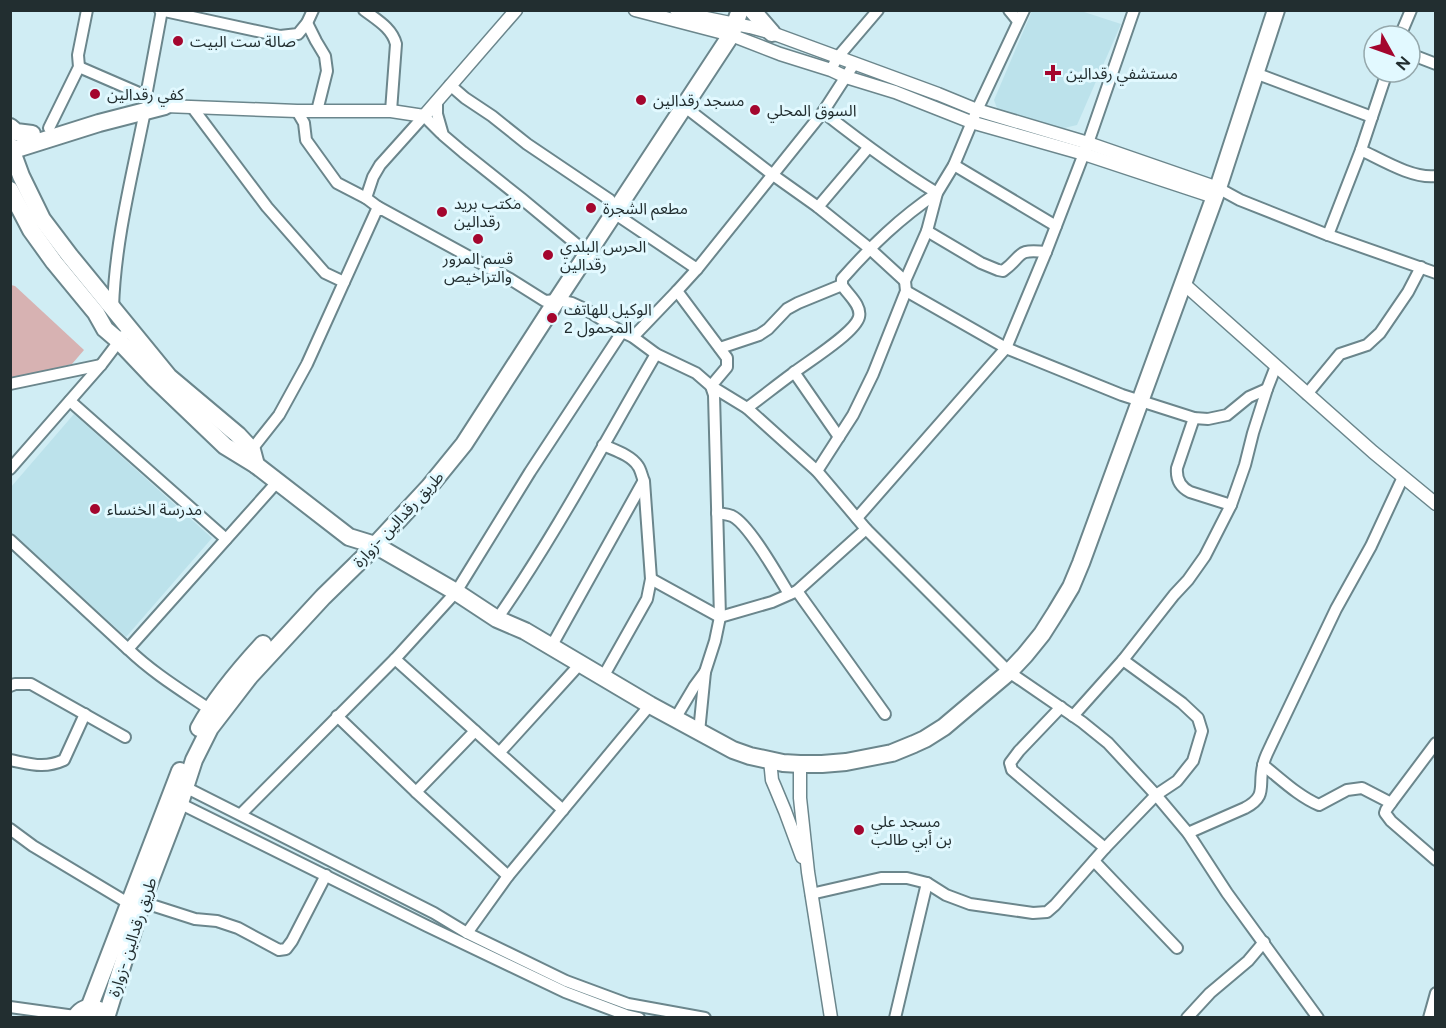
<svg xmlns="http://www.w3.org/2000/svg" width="1446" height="1028" viewBox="0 0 1446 1028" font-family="Figtree,'Noto Sans Arabic',sans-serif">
  <rect width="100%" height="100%" fill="#d0edf4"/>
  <g fill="#bce2eb">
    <path d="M1032,11H1081L1121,24L1077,125L1060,129L999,114L994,100Z"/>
    <path d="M74,414L212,538L126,637L11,532V487Z"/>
  </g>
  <path fill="#d7b2b2" d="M11,285L15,286L84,350L72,364L11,379Z"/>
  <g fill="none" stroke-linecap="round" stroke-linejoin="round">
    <g stroke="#6b868c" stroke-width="14">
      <g id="minor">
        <path d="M160,10L280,36L298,34L307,23L313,10"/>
        <path d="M364,10C377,20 392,28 396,44L391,111"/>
        <path d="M1009,10L1018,21"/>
        <path d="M307,23L316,41L325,56L327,71L317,111"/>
        <path d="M1400,36L1411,10"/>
        <path d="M1410,54L1436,64"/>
        <path d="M79,67L146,96"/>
        <path d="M831,70L837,58L878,10"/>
        <path d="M1255,73L1372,117"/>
        <path d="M450,85L465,98L492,116L527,144L610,200"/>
        <path d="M676,100L773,175L818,207L869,248L905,281"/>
        <path d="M437,101V114L443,135L463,152L522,199L581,248"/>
        <path d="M192,107L267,207L325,273L344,282"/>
        <path d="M297,111L304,123L306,140L337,183L366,198"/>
        <path d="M49,128L79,67L78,55L87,10"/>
        <path d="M1361,150C1382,160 1413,179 1436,176"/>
        <path d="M954,165L1056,226"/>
        <path d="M1218,188L1240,200L1328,235L1436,273"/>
        <path d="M378,207L366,198L373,177L380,165L424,116L441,133"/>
        <path d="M818,207L868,148"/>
        <path d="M614,213L697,269L823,112L854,64"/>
        <path d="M927,231L981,263L998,270L1003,271C1025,255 1014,249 1046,252"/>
        <path d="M1328,235L1361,150L1387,72"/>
        <path d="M697,269L677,291L727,358V367L711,386L747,408L817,471L866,529L1009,672L1082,722L1108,743L1156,795L1188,833L1227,893L1318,1018"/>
        <path d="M906,291L1006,348L1122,395L1194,418L1208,419L1227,415L1249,397L1267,389"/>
        <path d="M113,308C115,241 132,176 145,111L148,104L146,96L162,10"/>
        <path d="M633,337L677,291"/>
        <path d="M720,348L759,335L768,329L787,309L798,303L842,285"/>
        <path d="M794,372L839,437"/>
        <path d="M10,384L101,365"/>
        <path d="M1307,394L1340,354L1367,345L1380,333L1408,292L1421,267"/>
        <path d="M70,401L226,539"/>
        <path d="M747,408C762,397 777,385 792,374C806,363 855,333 859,317C862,305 847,294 842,285V279C872,245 900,218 937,193C897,169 860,141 823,112"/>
        <path d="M1194,418L1177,468C1176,479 1180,487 1190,492L1231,505"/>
        <path d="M603,445C614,450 631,455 638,466C641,470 642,477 644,481L651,579L647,599L603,677"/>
        <path d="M249,453L279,415L307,364L378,207L510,279L545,301L557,300L572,303L585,309L622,332L633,337L656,354L696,373L711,386L714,395L720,617L715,641L705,672L699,732"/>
        <path d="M10,469L101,365L123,336"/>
        <path d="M817,471L853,415L873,374L906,291L905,281L927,231L937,193L954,165L977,110L1024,10"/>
        <path d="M717,513C722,514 727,514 732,516C749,524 778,576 789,594"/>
        <path d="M857,518L1006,348L1046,252L1088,143L1134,10"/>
        <path d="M10,540L128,649L278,481"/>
        <path d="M651,579L720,617L772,602L797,591L866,529"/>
        <path d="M797,591L885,714"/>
        <path d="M497,619C556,534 604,443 656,354"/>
        <path d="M551,647L643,482"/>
        <path d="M128,649C153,673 181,690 209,709"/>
        <path d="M395,659L563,810"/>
        <path d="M10,686L15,684H31L125,737"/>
        <path d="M1061,707L1019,751L1010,763L1012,770L1105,848"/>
        <path d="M337,716L416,792L508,876"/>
        <path d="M1073,716L1123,660L1174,595L1188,580L1205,556L1231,505L1245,465L1253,433L1267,389L1276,366"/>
        <path d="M675,719L694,687L705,672"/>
        <path d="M1436,743L1391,803L1386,810L1385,813L1391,821L1436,860"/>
        <path d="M500,752L580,664"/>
        <path d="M10,760C31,764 44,769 64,760L85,714"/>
        <path d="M1263,765C1281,779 1298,796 1319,805L1347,790L1362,788L1391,803"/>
        <path d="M181,785L434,913L467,933L566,981L628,1004L705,1018"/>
        <path d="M416,792L475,731"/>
        <path d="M175,801L427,926L565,992L626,1015L639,1018"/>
        <path d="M241,814L395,659L456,592L530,472L622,332"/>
        <path d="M10,829L33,846L128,903"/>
        <path d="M1188,833L1245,808C1268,796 1258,786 1263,766C1264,758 1269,750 1272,743L1336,609L1371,546L1403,477"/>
        <path d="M1094,861L1177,948"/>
        <path d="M811,894L881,878H907L927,883L946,895L970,904L1033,913L1047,912L1055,905L1105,848L1156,795L1177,781L1193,761L1202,731L1198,718L1182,703L1123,660"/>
        <path d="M142,902L195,919L217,921L238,928L279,950L286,949L292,941L326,875"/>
        <path d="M467,933L508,876L650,705"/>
        <path d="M10,1007L75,1016"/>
        <path d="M895,1018L927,883"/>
        <path d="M1187,1018L1210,993L1248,961L1264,942"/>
        <path d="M1429,1018L1436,993"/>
      </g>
    </g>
    <g stroke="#6b868c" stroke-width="15">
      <g id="tertiary">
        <path d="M635,10L731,35L780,54L831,70L846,77L895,92L971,122L1084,154L1214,197"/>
        <path d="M676,10L696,16L750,27L772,33L938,94L977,110L1088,143L1218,188"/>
        <path d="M165,106L297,111H391L424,116L516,10"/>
        <path d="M1184,284L1373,452L1436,504"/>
        <path d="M770,760L772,780L775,787L785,811L802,857"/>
        <path d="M800,764V798L808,872L831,1018"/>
      </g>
    </g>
    <g stroke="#6b868c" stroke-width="20">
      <g id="primary">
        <path d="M752,10L772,33"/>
        <path d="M10,127L16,132L32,134"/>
        <path d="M10,146L21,176L42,219L70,256L169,377L238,435L252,450L256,465"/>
        <path d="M10,151L99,123L165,106"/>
        <path d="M10,190L31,230L54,262L96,313L105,329L119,341L155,379L225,446L256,465L349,537L375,545L456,592L497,619L525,631L650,705L733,750L750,756L783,763L800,764H822L846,762L892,753L914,744L925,739L944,727L1009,672L1025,655L1042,634L1056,612L1071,587L1081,563L1218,188L1276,10"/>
        <path d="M199,728C216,697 239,670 263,644"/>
        <path d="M89,1008L180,771"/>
        <path d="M75,1018C81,1008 89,1006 99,1010"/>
        <path d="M106,1018L142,902L180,803L194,760L210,728L250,676L323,597L366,555L429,487L464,444L557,300L731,35L740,10"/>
      </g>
    </g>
    <use href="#minor" stroke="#fff" stroke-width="10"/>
    <use href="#tertiary" stroke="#fff" stroke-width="12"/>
    <use href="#primary" stroke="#fff" stroke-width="16"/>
  </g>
  <g fill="#a4062e" stroke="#e2f9ff" stroke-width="2">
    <circle cx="178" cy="41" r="6"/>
    <path d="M1050 64h6v6h6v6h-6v6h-6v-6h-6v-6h6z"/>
    <circle cx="95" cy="94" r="6"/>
    <circle cx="641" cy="100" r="6"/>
    <circle cx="755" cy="110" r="6"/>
    <circle cx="591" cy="208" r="6"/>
    <circle cx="442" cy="212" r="6"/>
    <circle cx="478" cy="239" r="6"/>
    <circle cx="548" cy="255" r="6"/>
    <circle cx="552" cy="318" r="6"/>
    <circle cx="95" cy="509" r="6"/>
    <circle cx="859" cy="830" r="6"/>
  </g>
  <g text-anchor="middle" stroke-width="6" stroke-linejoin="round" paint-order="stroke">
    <g font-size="16" fill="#222e30" stroke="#e2f9ff" text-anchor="start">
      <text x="190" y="47">صالة ست البيت</text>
      <text x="1066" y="79">مستشفي رقدالين</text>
      <text x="107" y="100">كفي رقدالين</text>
      <text x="653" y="106">مسجد رقدالين</text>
      <text x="767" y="116">السوق المحلي</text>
      <text x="454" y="209">مكتب بريد<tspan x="454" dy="18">رقدالين</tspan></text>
      <text x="603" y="214">مطعم الشجرة</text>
      <text x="560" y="252">الحرس البلدي<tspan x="560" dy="18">رقدالين</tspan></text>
      <text x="478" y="264" text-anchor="middle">قسم المرور<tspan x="478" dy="18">والتراخيص</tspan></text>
      <text x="564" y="315">الوكيل للهاتف<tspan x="564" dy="18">المحمول 2</tspan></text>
      <text x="107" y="515">مدرسة الخنساء</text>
      <text x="871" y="827">مسجد علي<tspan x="871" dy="18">بن أبي طالب</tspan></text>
    </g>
    <g font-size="16" fill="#222e30" stroke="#e2f9ff">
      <text transform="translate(398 519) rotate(-47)" y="6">طريق رقدالين -زوارة</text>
      <text transform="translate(132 937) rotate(-72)" y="6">طريق رقدالين -زوارة</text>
    </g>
  </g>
  <rect width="1446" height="1028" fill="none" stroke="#222e30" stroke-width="24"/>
  <g transform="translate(1392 54) rotate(130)"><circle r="28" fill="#e2f9ff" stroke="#95a8ac" stroke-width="1.5"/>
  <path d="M0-4.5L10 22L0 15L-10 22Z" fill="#a4062e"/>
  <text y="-9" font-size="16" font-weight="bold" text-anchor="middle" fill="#222e30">N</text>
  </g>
</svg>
